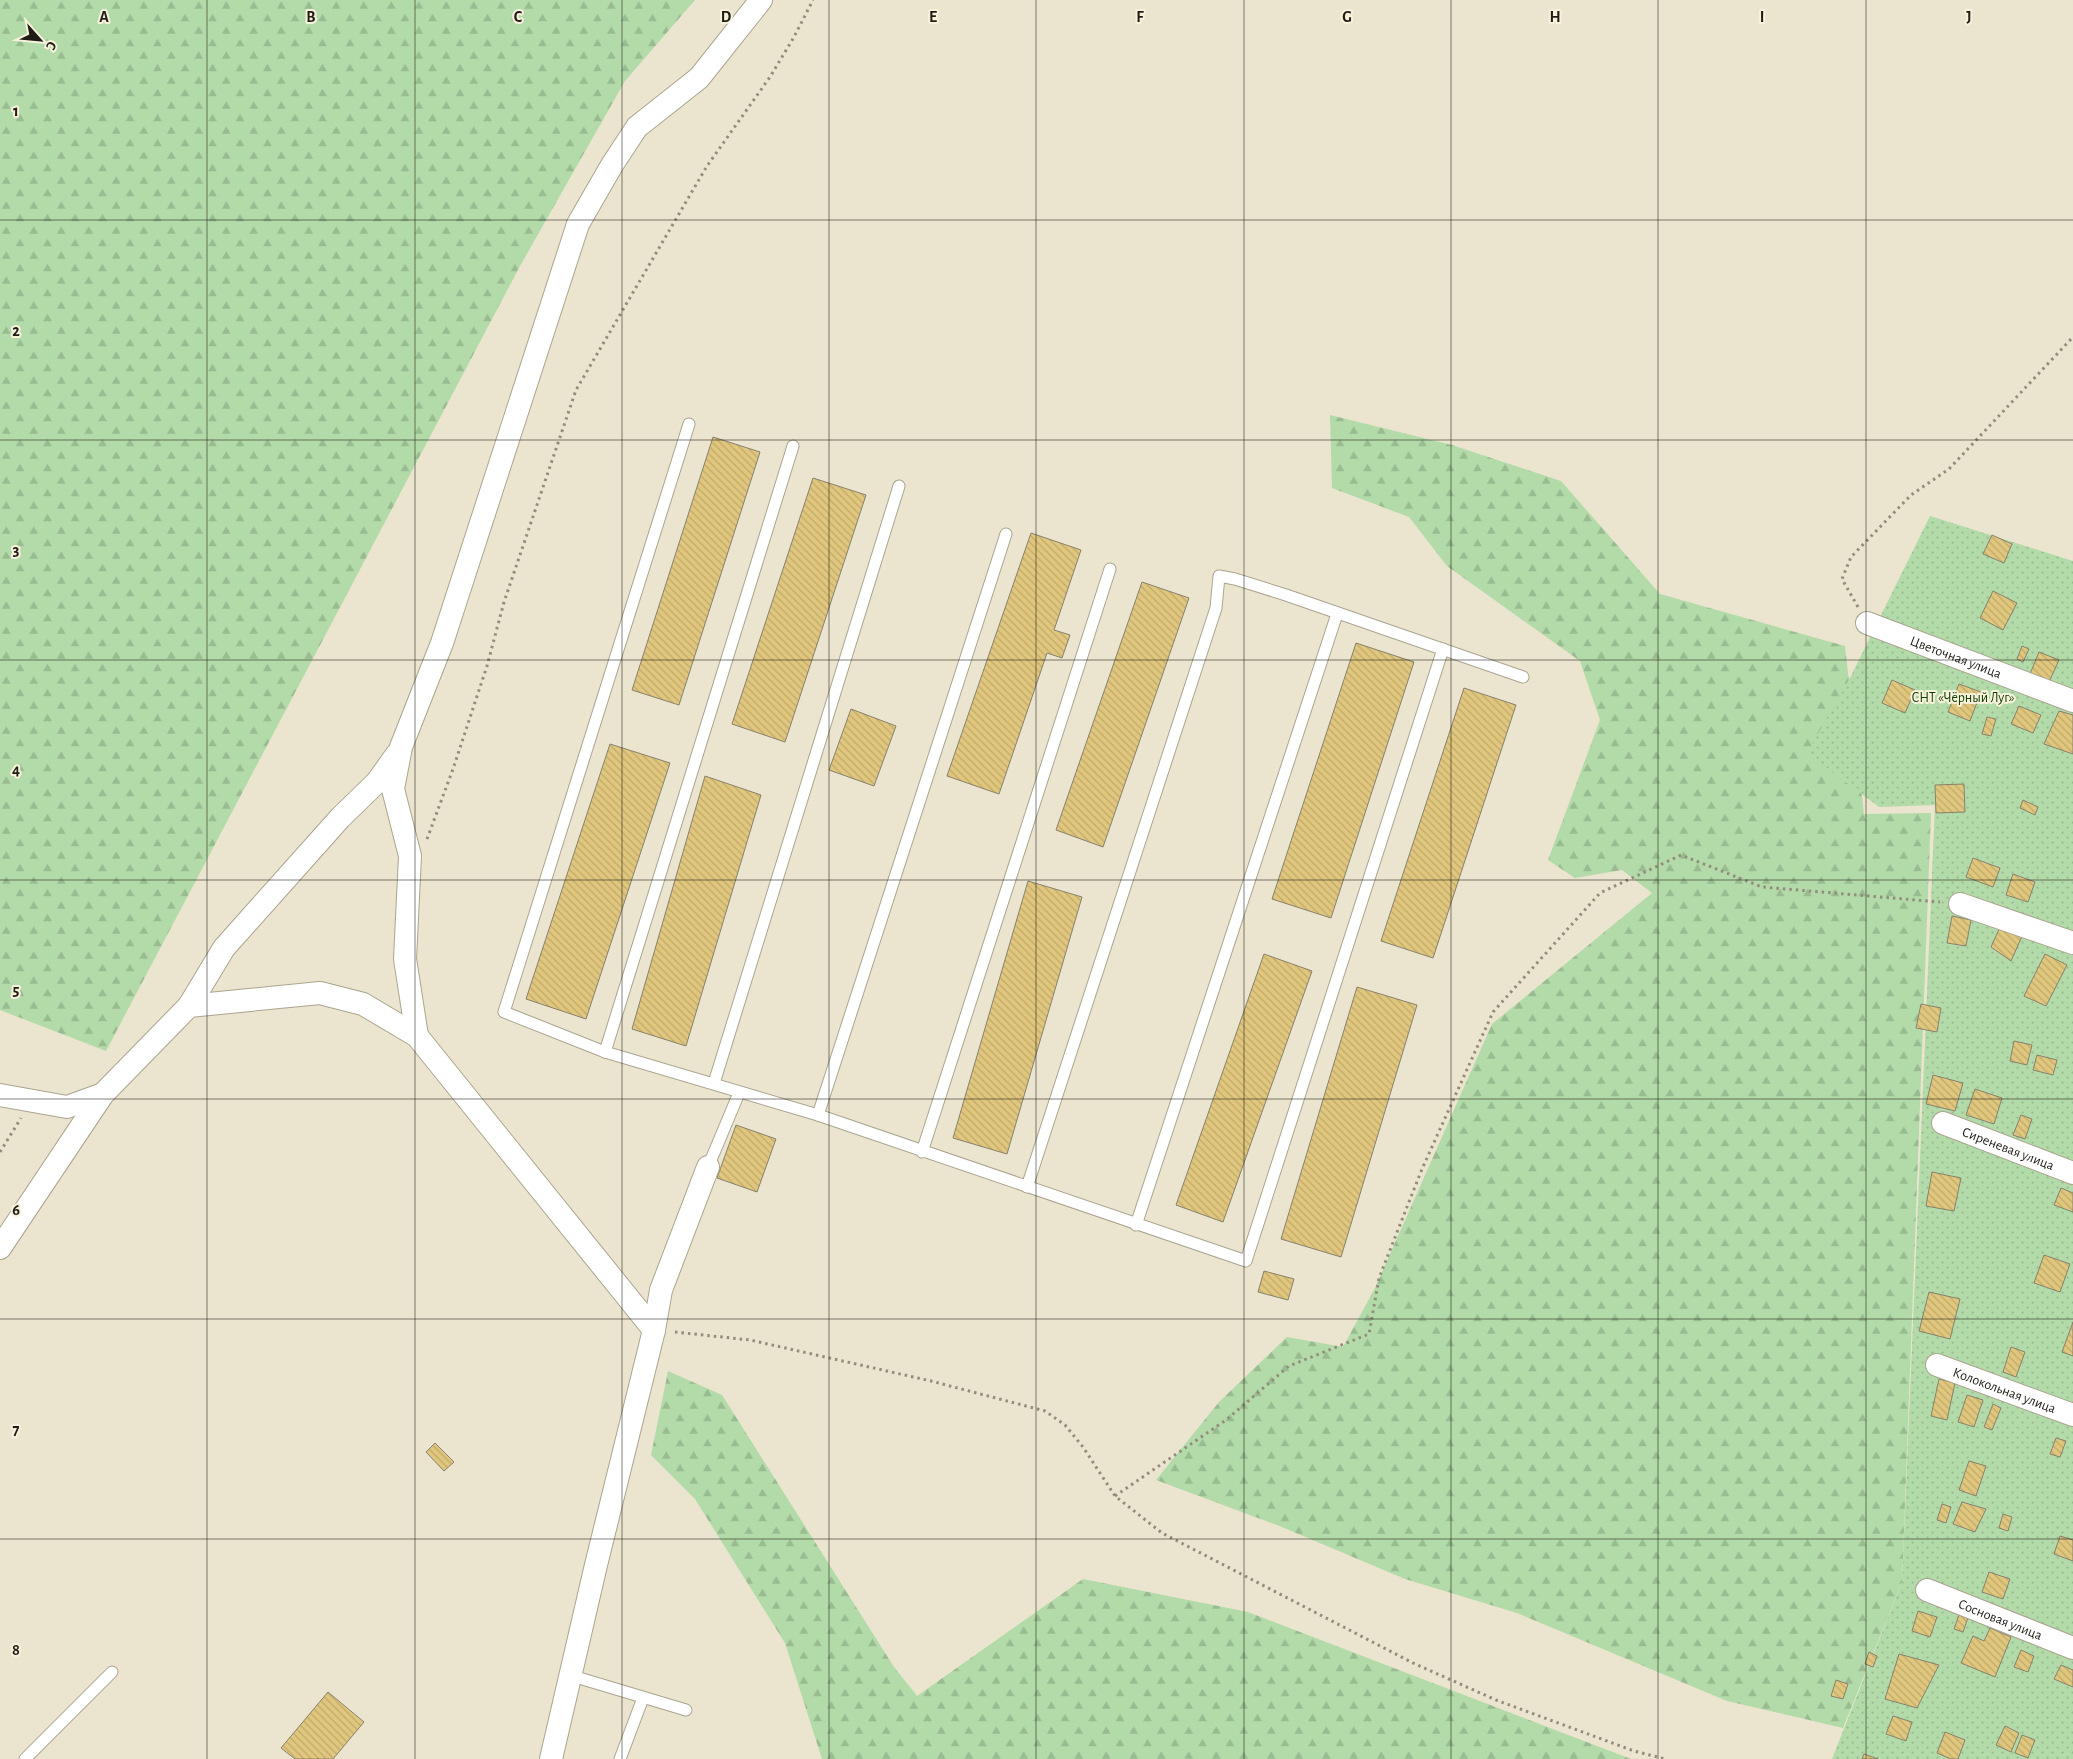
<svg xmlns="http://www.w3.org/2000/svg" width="2073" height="1759" viewBox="0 0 2073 1759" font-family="'Alegreya Sans',sans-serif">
  <defs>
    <pattern id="forest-firs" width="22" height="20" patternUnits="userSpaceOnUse" patternTransform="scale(1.25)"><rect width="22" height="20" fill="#b2dba9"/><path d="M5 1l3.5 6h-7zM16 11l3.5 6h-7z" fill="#99bb91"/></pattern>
    <pattern id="park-dots" width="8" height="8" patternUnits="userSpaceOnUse" patternTransform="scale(1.25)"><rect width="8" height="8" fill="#b2dba9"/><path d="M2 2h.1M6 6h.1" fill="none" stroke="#99bb91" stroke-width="1.8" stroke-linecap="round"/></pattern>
    <pattern id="building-back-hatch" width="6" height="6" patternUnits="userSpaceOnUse" patternTransform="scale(1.25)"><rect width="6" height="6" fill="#e0c77d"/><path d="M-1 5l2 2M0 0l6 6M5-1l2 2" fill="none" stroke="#c0aa6b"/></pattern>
  </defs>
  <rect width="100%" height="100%" fill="#ebe4ce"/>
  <g fill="url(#forest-firs)">
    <path d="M0,0H695L625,81L520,266L106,1051L0,1010Z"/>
    <path d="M1330,415L1452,445L1561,481L1660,594L1845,646L1864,814L1931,813L1902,1582L1843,1728L1727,1701L1517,1613L1405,1579L1277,1525L1156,1480L1219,1402L1287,1337L1343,1347L1375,1288L1492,1024L1652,893L1622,870L1575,878L1548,860L1600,720L1580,661L1447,566L1409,517L1332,488Z"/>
    <path d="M668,1371L722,1395L894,1667L917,1696L1083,1579L1248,1612L1631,1759H822L785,1643L695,1499L651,1455Z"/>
  </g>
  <path fill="url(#park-dots)" d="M1930,516L2073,561V1759H1832L1902,1582L1935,805L1879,807L1807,753L1851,676Z"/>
  <g fill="url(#building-back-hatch)" stroke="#87816e">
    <path d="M713,437L760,452L679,705L632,690Z"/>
    <path d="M813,478L866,495L785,742L732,724Z"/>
    <path d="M1031,533L1081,550L1054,630L1070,635L1062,658L1047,653L999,794L947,776Z"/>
    <path d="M1992,535L2012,544L2004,563L1983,554Z"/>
    <path d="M1142,582L1189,598L1103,847L1056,830Z"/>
    <path d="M1993,591L2017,603L2003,630L1980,618Z"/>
    <path d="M1356,643L1414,662L1331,918L1272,899Z"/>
    <path d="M2022,646L2029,649L2023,662L2017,659Z"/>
    <path d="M2039,652L2059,660L2049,682L2030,674Z"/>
    <path d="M1892,680L1915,690L1905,713L1882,703Z"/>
    <path d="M1959,684L1981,692L1970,721L1948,712Z"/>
    <path d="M1464,688L1516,705L1433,958L1381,941Z"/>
    <path d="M2019,706L2041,715L2033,733L2011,724Z"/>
    <path d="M851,709L896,726L874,786L829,770Z"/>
    <path d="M2059,711L2073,715V754L2044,744Z"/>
    <path d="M1987,717L1996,719L1991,736L1982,734Z"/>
    <path d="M610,744L670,763L586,1019L526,999Z"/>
    <path d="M705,776L761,795L686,1046L632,1029Z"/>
    <path d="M1964,784L1965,812L1936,813L1935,785Z"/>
    <path d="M2023,800L2038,807L2035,815L2020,808Z"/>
    <path d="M1973,858L2000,868L1993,887L1966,877Z"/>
    <path d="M2013,874L2035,882L2028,902L2006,895Z"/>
    <path d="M1028,881L1082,897L1007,1154L953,1138Z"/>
    <path d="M1952,916L1971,920L1966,946L1947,943Z"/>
    <path d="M2001,925L2023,934L2011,961L1991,947Z"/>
    <path d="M1264,954L1312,971L1223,1222L1176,1205Z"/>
    <path d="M2045,954L2067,965L2046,1006L2024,996Z"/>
    <path d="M1357,987L1417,1005L1341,1257L1281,1239Z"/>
    <path d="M1921,1004L1941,1008L1937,1032L1916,1028Z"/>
    <path d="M2014,1041L2032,1045L2027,1065L2010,1061Z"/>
    <path d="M2037,1055L2057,1060L2053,1075L2033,1070Z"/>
    <path d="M1933,1075L1963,1083L1955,1111L1926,1104Z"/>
    <path d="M1975,1089L2002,1098L1994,1124L1966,1115Z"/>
    <path d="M2021,1115L2032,1119L2025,1139L2013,1135Z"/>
    <path d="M736,1125L776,1139L757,1192L717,1178Z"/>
    <path d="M1932,1172L1961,1178L1954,1211L1926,1206Z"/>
    <path d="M2061,1188L2073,1193V1212L2054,1205Z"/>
    <path d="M2044,1255L2070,1264L2060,1292L2034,1283Z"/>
    <path d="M1264,1271L1294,1279L1288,1300L1258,1292Z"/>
    <path d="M1929,1292L1960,1299L1950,1339L1919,1331Z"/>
    <path d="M2073,1322V1356L2062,1352Z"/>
    <path d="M2011,1347L2025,1352L2016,1377L2003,1372Z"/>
    <path d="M1939,1379L1955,1383L1947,1420L1931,1416Z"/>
    <path d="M1967,1395L1983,1400L1974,1427L1958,1422Z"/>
    <path d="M1993,1404L2001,1408L1992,1430L1984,1427Z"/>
    <path d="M2056,1438L2066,1441L2060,1457L2050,1454Z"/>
    <path d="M435,1443L454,1462L444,1471L426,1452Z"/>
    <path d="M1969,1461L1986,1466L1976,1496L1959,1490Z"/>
    <path d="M1962,1502L1986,1509L1975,1532L1953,1524Z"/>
    <path d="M1942,1504L1951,1507L1946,1523L1937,1520Z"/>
    <path d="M2003,1514L2012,1517L2008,1531L1999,1528Z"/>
    <path d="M2060,1536L2073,1540V1561L2054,1554Z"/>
    <path d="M1989,1572L2010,1579L2003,1599L1982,1592Z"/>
    <path d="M1918,1611L1937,1617L1930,1637L1912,1631Z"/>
    <path d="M1960,1612L1969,1615L1963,1632L1954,1629Z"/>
    <path d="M1990,1628L2011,1637L1995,1677L1961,1663L1973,1636L1984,1641Z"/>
    <path d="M2021,1650L2034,1656L2028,1672L2014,1667Z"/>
    <path d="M1869,1652L1877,1656L1873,1667L1865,1664Z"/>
    <path d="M1899,1654L1939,1665L1917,1708L1885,1699Z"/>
    <path d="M2061,1665L2073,1670V1687L2054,1679Z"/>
    <path d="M1836,1680L1848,1684L1843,1699L1831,1696Z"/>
    <path d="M328,1692L364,1722L333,1759H295L281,1748Z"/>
    <path d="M1893,1716L1912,1722L1906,1741L1886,1734Z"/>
    <path d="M2005,1726L2019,1733L2011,1752L1996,1745Z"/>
    <path d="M1945,1732L1965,1740L1958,1759H1951L1937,1753Z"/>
    <path d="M2022,1735L2035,1740L2028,1758L2015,1753Z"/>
    <path d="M1864,1754L1878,1759H1862Z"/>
  </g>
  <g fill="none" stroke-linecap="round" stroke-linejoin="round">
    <g stroke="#aba490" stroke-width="13">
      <g id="service">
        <path d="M689,424L504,1012L605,1052L818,1115L1246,1261L1443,649"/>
        <path d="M605,1052L793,446"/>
        <path d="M714,1083L899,486"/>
        <path d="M818,1115L1006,534"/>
        <path d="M922,1152L1110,569"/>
        <path d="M708,1167L739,1093"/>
        <path d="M1027,1187L1216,608L1219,576L1235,579L1286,595L1523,677"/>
        <path d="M1136,1225L1337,614"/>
        <path d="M569,1675L686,1710"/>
        <path d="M25,1759L112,1672"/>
        <path d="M620,1759L643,1698"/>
      </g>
    </g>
    <g stroke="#aba490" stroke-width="24">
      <g id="minor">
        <path id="s1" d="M1867,623L2073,701"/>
        <path d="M1960,904L2073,943"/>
        <path d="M189,1006L224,948L340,818L377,782L397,754"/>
        <path d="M417,1036L405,959L410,856L393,789L401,747L442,643L578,224L612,165L637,127L699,78L761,0"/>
        <path d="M0,1095L67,1107L103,1094"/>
        <path id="s2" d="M1943,1123L2073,1173"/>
        <path d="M0,1248L103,1094L189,1006L320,993L363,1004L417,1036L654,1330"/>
        <path id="s3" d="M1937,1365L2073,1415"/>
        <path id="s4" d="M1927,1590L2073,1648"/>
        <path d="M551,1759L596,1565L654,1330L661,1290L708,1167"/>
      </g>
    </g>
    <g stroke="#928d7d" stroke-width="3" stroke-dasharray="2.5 4" stroke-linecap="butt">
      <path d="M1858,607L1842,579L1851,557L1911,495L1949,469L2073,337"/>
      <path d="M427,839L453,769L487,666L504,602L576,390L707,166L770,77L794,37L813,0"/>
      <path d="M0,1152L21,1118"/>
      <path d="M675,1332L750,1340L931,1381L1045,1411L1065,1425L1083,1447L1115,1496L1162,1533L1413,1663L1496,1700L1634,1751L1665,1759"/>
      <path d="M1115,1496L1226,1420L1289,1366L1369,1334L1379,1278L1422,1169L1493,1012L1600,893L1681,855L1762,887L1940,902"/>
    </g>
    <use href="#service" stroke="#fff" stroke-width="11"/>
    <use href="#minor" stroke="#fff" stroke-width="22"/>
  </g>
  <path fill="none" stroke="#1e1c14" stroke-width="1" stroke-opacity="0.55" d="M207,0V1759M415,0V1759M622,0V1759M829,0V1759M1036,0V1759M1244,0V1759M1451,0V1759M1658,0V1759M1866,0V1759M0,220H2073M0,440H2073M0,660H2073M0,880H2073M0,1099H2073M0,1319H2073M0,1539H2073"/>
  <g text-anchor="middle" stroke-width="4" stroke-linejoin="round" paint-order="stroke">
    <g font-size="14" fill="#1e1c14" stroke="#f8f1db">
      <text dy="5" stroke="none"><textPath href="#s1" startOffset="95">Цветочная улица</textPath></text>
      <text dy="5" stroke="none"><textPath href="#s2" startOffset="70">Сиреневая улица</textPath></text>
      <text dy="5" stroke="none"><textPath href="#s3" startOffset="72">Колокольная улица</textPath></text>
      <text dy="5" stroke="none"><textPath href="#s4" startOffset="79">Сосновая улица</textPath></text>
    </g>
    <g font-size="14" fill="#0d3e01" stroke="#f8f1db">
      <text x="1963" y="702">СНТ «Чёрный Луг»</text>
    </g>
  </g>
  <g font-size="16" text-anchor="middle" font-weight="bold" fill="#1e1c14" stroke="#f8f1db" stroke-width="4" stroke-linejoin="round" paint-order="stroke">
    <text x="104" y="22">A</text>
    <text x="311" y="22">B</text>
    <text x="518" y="22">C</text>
    <text x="726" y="22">D</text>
    <text x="933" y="22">E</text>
    <text x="1140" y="22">F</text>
    <text x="1347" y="22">G</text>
    <text x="1555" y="22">H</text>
    <text x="1762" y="22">I</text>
    <text x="1969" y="22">J</text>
    <text x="16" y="116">1</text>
    <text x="16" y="336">2</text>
    <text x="16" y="555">3</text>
    <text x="16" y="775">4</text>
    <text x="16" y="995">5</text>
    <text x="16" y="1215">6</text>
    <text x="16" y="1435">7</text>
    <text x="16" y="1655">8</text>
  </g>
  <g transform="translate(40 40) rotate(117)" stroke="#f8f1db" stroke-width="4" paint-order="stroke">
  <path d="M0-4L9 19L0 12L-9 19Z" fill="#1e1c14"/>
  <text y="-8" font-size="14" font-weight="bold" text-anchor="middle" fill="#1e1c14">С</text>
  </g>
</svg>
